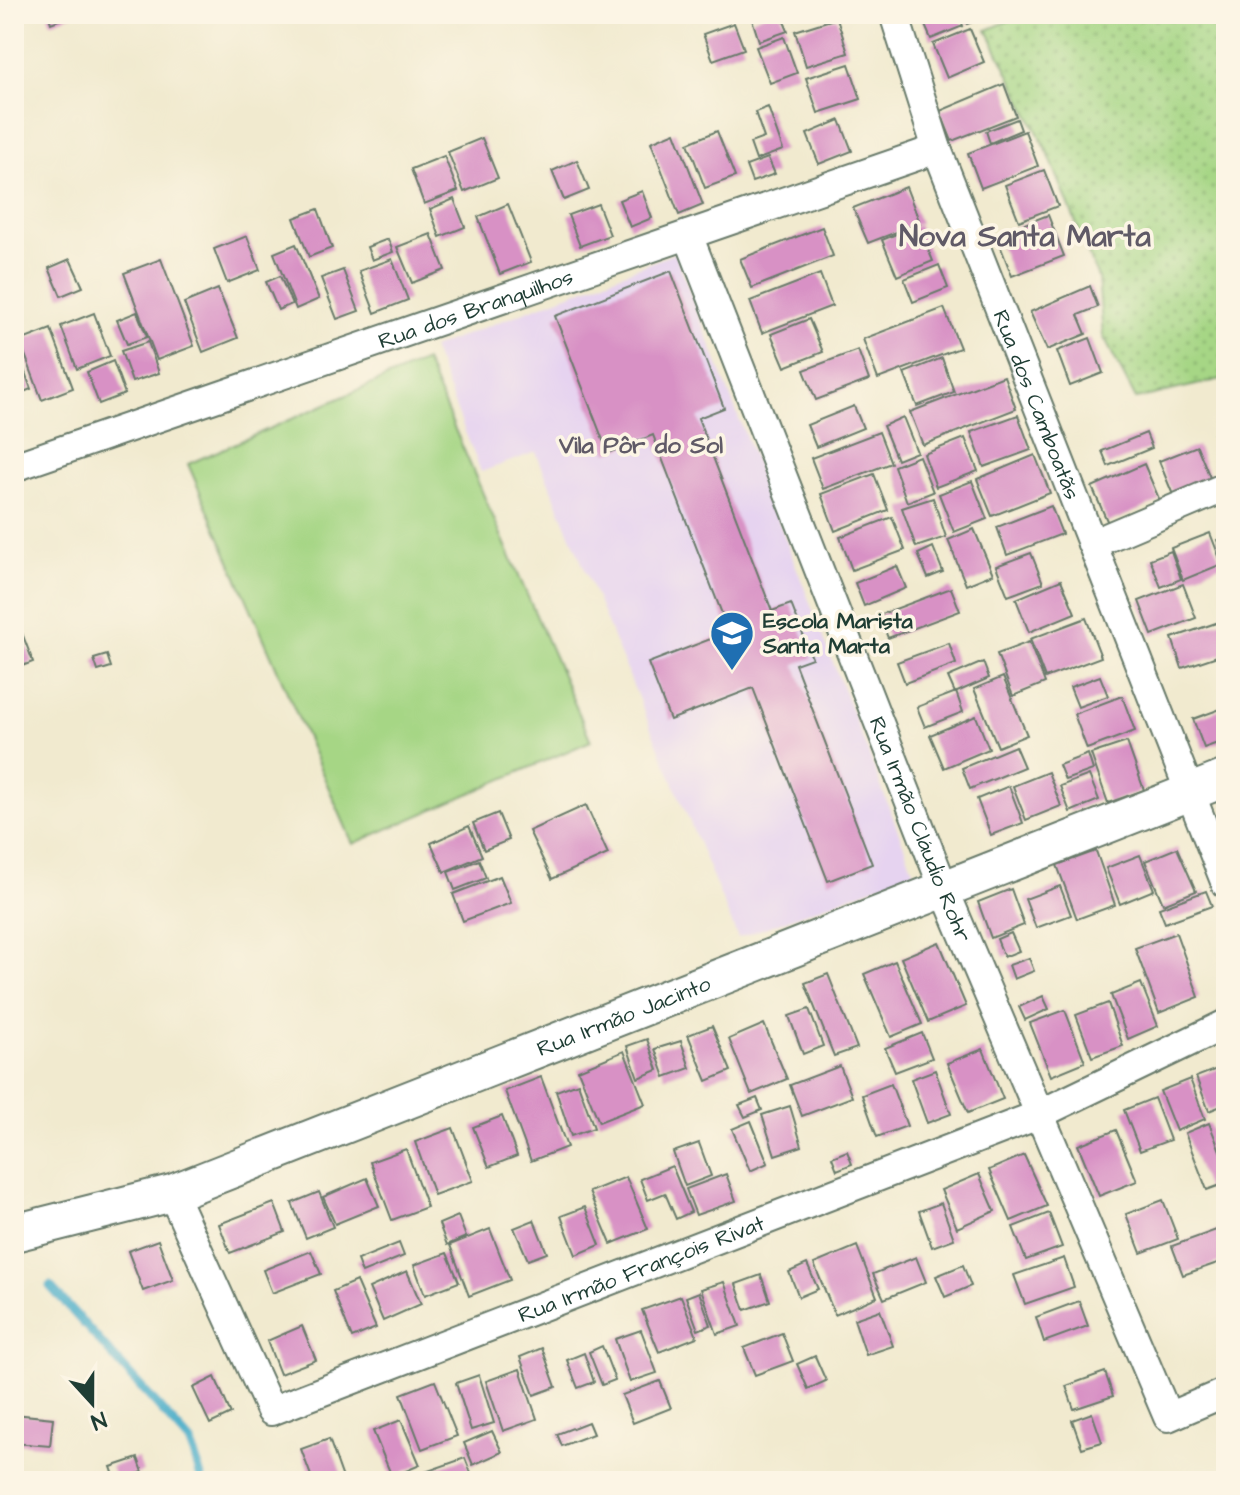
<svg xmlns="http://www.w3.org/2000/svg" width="1240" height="1495" viewBox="0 0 1240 1495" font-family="'Architects Daughter',sans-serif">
  <defs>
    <pattern id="grass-dots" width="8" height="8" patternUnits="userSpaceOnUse" patternTransform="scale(2)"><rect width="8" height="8" fill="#a6d685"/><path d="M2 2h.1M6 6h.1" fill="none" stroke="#87af6e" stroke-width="1.8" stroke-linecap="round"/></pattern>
  </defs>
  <rect width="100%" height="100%" fill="#fcf5e5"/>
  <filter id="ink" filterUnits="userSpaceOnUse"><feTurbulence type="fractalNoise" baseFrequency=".0125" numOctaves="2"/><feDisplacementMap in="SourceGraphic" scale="16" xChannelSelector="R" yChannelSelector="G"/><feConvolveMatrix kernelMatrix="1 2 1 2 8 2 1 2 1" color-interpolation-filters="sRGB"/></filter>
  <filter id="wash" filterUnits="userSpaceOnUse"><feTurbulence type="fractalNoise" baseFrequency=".006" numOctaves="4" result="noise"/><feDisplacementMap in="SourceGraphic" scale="32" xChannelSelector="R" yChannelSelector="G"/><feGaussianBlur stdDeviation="1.8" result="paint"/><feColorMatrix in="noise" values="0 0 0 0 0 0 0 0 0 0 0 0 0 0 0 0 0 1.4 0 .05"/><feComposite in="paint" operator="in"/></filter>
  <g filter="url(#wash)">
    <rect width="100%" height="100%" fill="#f1eacf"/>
    <path fill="#e6d3f0" d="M675,253L914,872L738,938L536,452L481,472L432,348Z"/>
    <path fill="url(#grass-dots)" stroke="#628a5c" stroke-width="2" d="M1025,14H1226V378L1136,399L1103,336L1098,278L1048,153L987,30Z"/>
    <path fill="#a6d685" stroke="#628a5c" stroke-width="2" d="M425,361L591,741L353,844L188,464Z"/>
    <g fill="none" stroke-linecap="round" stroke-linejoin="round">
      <path stroke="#4aadc9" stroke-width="9" d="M50,1286L191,1443L202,1481"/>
    </g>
    <g id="blocks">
      <g fill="#d891c5">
        <path d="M48,14H74L51,23Z"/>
        <path d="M766,14H781L788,31L759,41L752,19Z"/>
        <path d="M920,14H959L963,26L931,39Z"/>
        <path d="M963,14H994L967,24Z"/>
        <path d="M837,18L848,53L806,66L795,31Z"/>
        <path d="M734,23L744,49L713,60L703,34Z"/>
        <path d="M970,29L984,62L947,78L933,44Z"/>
        <path d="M784,37L797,73L770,83L756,47Z"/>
        <path d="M849,64L861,99L818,113L806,78Z"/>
        <path d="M1004,84L1016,116L952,141L940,111Z"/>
        <path d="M768,107L783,150L756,160L750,143L764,138L755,112Z"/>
        <path d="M1017,119L1021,130L990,143L986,131Z"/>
        <path d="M840,120L852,151L819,164L807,134Z"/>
        <path d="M717,131L735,177L705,188L688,143Z"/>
        <path d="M1025,131L1038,166L981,188L968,153Z"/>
        <path d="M675,132L703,205L679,215L651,142Z"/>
        <path d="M482,138L498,178L464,192L448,152Z"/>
        <path d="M444,156L458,191L424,204L411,169Z"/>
        <path d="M768,158L775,174L752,182L746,166Z"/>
        <path d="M577,160L589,190L564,200L552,171Z"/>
        <path d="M1044,170L1058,206L1019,221L1005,185Z"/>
        <path d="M906,187L920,223L868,243L853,208Z"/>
        <path d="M642,191L652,218L630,227L619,200Z"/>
        <path d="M454,199L465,227L440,237L430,209Z"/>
        <path d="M508,204L531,262L500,274L478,217Z"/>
        <path d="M598,204L610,235L580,246L568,215Z"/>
        <path d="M318,209L332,248L309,257L294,218Z"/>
        <path d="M1048,215L1064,256L1012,276L996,235Z"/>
        <path d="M918,225L933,261L897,276L882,240Z"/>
        <path d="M822,227L833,256L752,288L740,259Z"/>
        <path d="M431,234L445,270L412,283L397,247Z"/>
        <path d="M247,236L260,270L227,283L214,249Z"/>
        <path d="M388,239L393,252L372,260L367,247Z"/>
        <path d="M296,244L319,299L296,309L274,253Z"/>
        <path d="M70,259L83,287L61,296L49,268Z"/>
        <path d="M161,259L194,346L157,360L124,273Z"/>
        <path d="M392,259L408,300L375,313L359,271Z"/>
        <path d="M939,265L948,288L913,302L904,279Z"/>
        <path d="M343,270L359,311L337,319L321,278Z"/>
        <path d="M671,271L724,408L698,418L772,611L791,604L812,658L795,664L872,864L828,881L753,688L670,720L648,663L729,632L653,435L608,453L555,316Z"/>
        <path d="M820,274L832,306L762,333L750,301Z"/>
        <path d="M280,276L292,304L278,310L266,282Z"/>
        <path d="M1090,286L1098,307L1078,315L1086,334L1047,350L1030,312Z"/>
        <path d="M218,289L238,338L203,352L184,303Z"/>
        <path d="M944,308L960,348L878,379L863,339Z"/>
        <path d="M137,312L147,337L127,344L117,320Z"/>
        <path d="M94,313L110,356L77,369L61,326Z"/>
        <path d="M809,319L823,352L785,367L771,334Z"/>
        <path d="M51,329L73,388L42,400L20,341Z"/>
        <path d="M1090,338L1103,373L1070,386L1057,351Z"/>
        <path d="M148,342L159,373L132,382L121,351Z"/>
        <path d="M17,350L31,389L14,396V352Z"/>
        <path d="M858,350L869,380L816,400L804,370Z"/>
        <path d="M942,358L954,392L917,406L904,373Z"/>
        <path d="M113,361L125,394L99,404L87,372Z"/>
        <path d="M1004,376L1016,409L923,445L910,412Z"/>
        <path d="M854,406L863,428L816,447L807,425Z"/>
        <path d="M1018,415L1031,450L984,467L971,432Z"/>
        <path d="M903,417L917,452L897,460L883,426Z"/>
        <path d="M1226,429V453L1222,454L1214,434Z"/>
        <path d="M879,432L891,463L823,489L811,458Z"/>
        <path d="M1146,433L1152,448L1108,466L1102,451Z"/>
        <path d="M965,438L978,471L936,487L924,454Z"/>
        <path d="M1197,446L1211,480L1173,495L1159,461Z"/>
        <path d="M1035,455L1050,493L992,516L977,479Z"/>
        <path d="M919,456L933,492L907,502L894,466Z"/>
        <path d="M1144,464L1160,501L1108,523L1092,487Z"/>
        <path d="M874,474L888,510L835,531L821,494Z"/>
        <path d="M972,481L987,519L954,532L939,494Z"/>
        <path d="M933,498L946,537L916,547L902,508Z"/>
        <path d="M1051,506L1062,534L1007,555L997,527Z"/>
        <path d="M892,517L905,550L852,570L840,537Z"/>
        <path d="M974,529L993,574L966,585L948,540Z"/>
        <path d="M1210,533L1222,564L1183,580L1171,548Z"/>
        <path d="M1226,536V562L1217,540Z"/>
        <path d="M933,547L943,572L928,578L918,554Z"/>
        <path d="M1171,551L1181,579L1161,587L1150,559Z"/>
        <path d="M1031,553L1043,583L1008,596L996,566Z"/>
        <path d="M897,566L906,588L864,606L855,583Z"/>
        <path d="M1061,580L1075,613L1029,632L1016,599Z"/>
        <path d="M1183,584L1196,618L1152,635L1139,601Z"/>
        <path d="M951,588L960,611L888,638L879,615Z"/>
        <path d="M14,612L33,662L14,669Z"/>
        <path d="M1086,618L1101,657L1045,678L1030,639Z"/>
        <path d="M1225,620L1226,653L1182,668L1172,638Z"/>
        <path d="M1029,642L1045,683L1013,696L997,654Z"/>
        <path d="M949,643L956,664L905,683L897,662Z"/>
        <path d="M107,655L111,667L98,671L94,659Z"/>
        <path d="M983,662L989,678L955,693L948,677Z"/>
        <path d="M1100,676L1108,696L1078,707L1070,687Z"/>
        <path d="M1003,677L1027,735L998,747L974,689Z"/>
        <path d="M956,692L963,712L925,727L917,707Z"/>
        <path d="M1122,696L1135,731L1087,749L1074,714Z"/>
        <path d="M1226,707V740L1204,748L1193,719Z"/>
        <path d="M976,716L989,749L944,768L930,735Z"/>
        <path d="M1127,742L1144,790L1108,803L1091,754Z"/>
        <path d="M1015,746L1024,767L970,789L962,768Z"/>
        <path d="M1088,754L1093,770L1065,780L1059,765Z"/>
        <path d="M1048,772L1061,806L1026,820L1013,786Z"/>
        <path d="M1089,775L1099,800L1070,812L1060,786Z"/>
        <path d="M1009,786L1023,823L991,835L977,799Z"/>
        <path d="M586,805L608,854L552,879L529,831Z"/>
        <path d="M498,813L509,840L484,850L473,823Z"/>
        <path d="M469,826L482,856L444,872L431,843Z"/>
        <path d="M1177,848L1196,891L1163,904L1145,861Z"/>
        <path d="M1096,851L1115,905L1077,919L1057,865Z"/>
        <path d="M1140,855L1154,890L1120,904L1106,868Z"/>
        <path d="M479,860L486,878L455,890L448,872Z"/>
        <path d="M500,876L511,903L463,921L453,894Z"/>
        <path d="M1060,886L1071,915L1036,928L1025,899Z"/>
        <path d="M1011,889L1024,925L991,938L978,902Z"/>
        <path d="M1206,891L1212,906L1165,923L1159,908Z"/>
        <path d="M1011,933L1019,951L1004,957L997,939Z"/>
        <path d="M1176,933L1199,997L1159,1013L1135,948Z"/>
        <path d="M939,942L966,1006L928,1022L901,958Z"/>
        <path d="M1029,958L1034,971L1014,979L1009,965Z"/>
        <path d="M895,961L922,1024L891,1037L864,974Z"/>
        <path d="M828,974L857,1048L834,1056L805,983Z"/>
        <path d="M1141,983L1158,1026L1128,1039L1111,995Z"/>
        <path d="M1043,996L1049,1009L1025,1020L1019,1007Z"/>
        <path d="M1108,1003L1123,1046L1092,1057L1076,1015Z"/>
        <path d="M809,1009L823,1046L803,1054L789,1016Z"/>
        <path d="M1065,1010L1085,1062L1051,1076L1030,1023Z"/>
        <path d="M764,1024L787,1079L751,1094L729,1039Z"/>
        <path d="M712,1026L731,1071L707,1081L688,1035Z"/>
        <path d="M922,1033L932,1058L895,1072L885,1048Z"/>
        <path d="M647,1039L658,1070L638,1078L627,1046Z"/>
        <path d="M681,1041L690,1068L665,1077L655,1049Z"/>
        <path d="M983,1049L1003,1099L968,1113L947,1063Z"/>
        <path d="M624,1051L645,1104L599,1122L578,1070Z"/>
        <path d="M840,1066L852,1097L802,1116L790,1085Z"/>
        <path d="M1222,1067L1226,1078V1104L1209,1111L1196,1077Z"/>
        <path d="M935,1070L951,1114L927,1123L911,1079Z"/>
        <path d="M541,1077L567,1147L531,1161L505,1091Z"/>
        <path d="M1190,1079L1205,1119L1176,1131L1160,1091Z"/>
        <path d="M578,1083L594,1128L571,1136L556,1091Z"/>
        <path d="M891,1084L907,1126L877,1137L862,1095Z"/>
        <path d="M757,1098L762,1110L745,1117L739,1105Z"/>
        <path d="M1154,1098L1170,1140L1140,1151L1124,1110Z"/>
        <path d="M790,1106L802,1146L775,1155L762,1115Z"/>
        <path d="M502,1116L517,1156L489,1167L473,1127Z"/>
        <path d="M751,1121L768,1163L750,1171L732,1129Z"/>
        <path d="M1209,1123L1226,1166V1183L1207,1190L1185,1133Z"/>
        <path d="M453,1128L473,1181L434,1195L415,1142Z"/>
        <path d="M1116,1130L1137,1181L1099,1196L1078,1145Z"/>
        <path d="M699,1143L711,1176L685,1186L673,1152Z"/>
        <path d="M406,1149L427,1207L392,1220L370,1162Z"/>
        <path d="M847,1151L852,1164L837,1170L832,1157Z"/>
        <path d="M1024,1155L1047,1206L1011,1221L989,1170Z"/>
        <path d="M672,1166L691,1212L676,1219L665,1193L648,1200L640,1179Z"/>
        <path d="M726,1174L736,1201L696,1215L686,1189Z"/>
        <path d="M979,1174L995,1211L957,1228L941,1190Z"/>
        <path d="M626,1177L648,1229L611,1244L589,1192Z"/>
        <path d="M367,1178L379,1206L335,1224L323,1197Z"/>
        <path d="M319,1192L333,1227L306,1238L292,1203Z"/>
        <path d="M1163,1200L1178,1239L1141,1253L1126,1214Z"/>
        <path d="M274,1203L285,1232L230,1253L219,1224Z"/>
        <path d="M941,1203L954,1239L932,1247L919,1211Z"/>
        <path d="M585,1207L600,1245L576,1255L561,1216Z"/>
        <path d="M1049,1213L1062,1247L1026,1260L1013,1227Z"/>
        <path d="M458,1216L466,1237L447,1245L439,1224Z"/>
        <path d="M534,1220L547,1253L528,1260L514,1228Z"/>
        <path d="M490,1229L510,1280L469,1296L450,1245Z"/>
        <path d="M1219,1229L1226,1249V1260L1183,1275L1172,1246Z"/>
        <path d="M158,1240L173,1280L143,1291L128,1251Z"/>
        <path d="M399,1243L404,1256L362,1273L357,1260Z"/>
        <path d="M857,1246L877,1297L835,1315L814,1264Z"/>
        <path d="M311,1251L321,1274L272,1293L263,1270Z"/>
        <path d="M447,1253L459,1282L425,1295L414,1265Z"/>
        <path d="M916,1257L926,1282L884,1299L873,1274Z"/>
        <path d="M1064,1258L1074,1287L1025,1304L1014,1275Z"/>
        <path d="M807,1264L818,1289L799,1297L789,1272Z"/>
        <path d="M963,1265L971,1286L945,1297L936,1276Z"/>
        <path d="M407,1271L421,1304L383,1321L369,1288Z"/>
        <path d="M761,1275L770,1301L745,1310L736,1284Z"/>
        <path d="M356,1281L376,1328L352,1338L333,1291Z"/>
        <path d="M724,1282L740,1326L717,1334L701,1289Z"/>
        <path d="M699,1292L711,1325L698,1330L686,1297Z"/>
        <path d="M681,1296L697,1337L659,1352L642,1310Z"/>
        <path d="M1079,1301L1088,1326L1044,1342L1036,1317Z"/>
        <path d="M880,1310L893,1346L866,1355L854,1319Z"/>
        <path d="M302,1326L316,1360L280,1374L267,1341Z"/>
        <path d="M641,1330L657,1373L630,1382L615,1339Z"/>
        <path d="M782,1333L793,1361L755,1375L744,1348Z"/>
        <path d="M602,1346L615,1380L602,1385L589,1352Z"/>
        <path d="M542,1348L556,1387L534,1395L520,1357Z"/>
        <path d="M584,1353L594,1382L578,1388L567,1360Z"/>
        <path d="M815,1356L826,1381L808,1389L797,1364Z"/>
        <path d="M520,1369L537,1419L503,1431L486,1381Z"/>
        <path d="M1105,1372L1113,1396L1074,1409L1066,1386Z"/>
        <path d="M479,1375L494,1423L471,1430L456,1383Z"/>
        <path d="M215,1377L231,1414L210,1424L193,1388Z"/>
        <path d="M435,1381L457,1436L422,1449L401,1394Z"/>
        <path d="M660,1381L671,1408L633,1423L622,1395Z"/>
        <path d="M1092,1413L1102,1442L1082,1448L1072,1420Z"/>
        <path d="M14,1414L53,1418L50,1446L14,1443Z"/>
        <path d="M401,1420L420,1465L392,1477L373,1431Z"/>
        <path d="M588,1422L593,1434L562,1446L557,1434Z"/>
        <path d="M492,1431L502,1452L473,1465L464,1443Z"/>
        <path d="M329,1439L344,1481H313L301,1449Z"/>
        <path d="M138,1458L143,1472L131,1476L133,1481H116L111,1467Z"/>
        <path d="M465,1458L474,1481H428L425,1472Z"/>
      </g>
    </g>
  </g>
  <g filter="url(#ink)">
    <use href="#blocks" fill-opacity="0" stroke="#687a6a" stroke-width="2"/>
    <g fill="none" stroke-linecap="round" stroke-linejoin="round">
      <g stroke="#687a6a" stroke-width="32">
        <g id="minor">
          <path id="s1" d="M894,14L937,149L1226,884"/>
          <path id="s2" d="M688,235L944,889L1168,1417L1226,1392"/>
          <path id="s3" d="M14,467L937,149"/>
          <path d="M1092,544L1226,487"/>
          <path id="s4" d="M172,1193L271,1411L1038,1115L1226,1024"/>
        </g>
      </g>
      <g stroke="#687a6a" stroke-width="40">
        <g id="tertiary">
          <path id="s5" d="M14,1233L172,1193L1226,778"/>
        </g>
      </g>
      <use href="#minor" stroke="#fff" stroke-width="28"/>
      <use href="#tertiary" stroke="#fff" stroke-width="36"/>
    </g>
  </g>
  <defs>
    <g id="school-pin" transform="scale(2.3)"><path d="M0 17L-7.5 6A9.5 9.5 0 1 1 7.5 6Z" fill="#1f6fb2" stroke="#fcf5e5"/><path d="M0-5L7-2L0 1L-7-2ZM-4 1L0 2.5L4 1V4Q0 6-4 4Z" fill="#fff"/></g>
  </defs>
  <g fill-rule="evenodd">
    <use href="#school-pin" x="732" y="633"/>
  </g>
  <g text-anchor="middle" stroke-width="7" stroke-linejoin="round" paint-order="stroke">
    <g font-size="22" fill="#1f3d34" stroke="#fcf5e5">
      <text dy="8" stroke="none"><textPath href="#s3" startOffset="488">Rua dos Branquilhos</textPath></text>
      <text dy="8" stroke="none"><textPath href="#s1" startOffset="416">Rua dos Camboatãs</textPath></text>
      <text dy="8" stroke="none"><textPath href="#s2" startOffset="638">Rua Irmão Cláudio Rohr</textPath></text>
      <text dy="8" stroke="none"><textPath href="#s5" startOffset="648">Rua Irmão Jacinto</textPath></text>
      <text dy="8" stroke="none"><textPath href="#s4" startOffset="636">Rua Irmão François Rivat</textPath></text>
    </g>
    <g font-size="22" font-weight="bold" fill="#1f3d34" stroke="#fcf5e5" text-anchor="start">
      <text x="763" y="628">Escola Marista<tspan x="763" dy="25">Santa Marta</tspan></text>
    </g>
    <g font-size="24" font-weight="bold" fill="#605a67" stroke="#fcf5e5">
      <text x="641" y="453">Vila Pôr do Sol</text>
    </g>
    <g font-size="30" font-weight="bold" fill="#605a67" stroke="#fcf5e5">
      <text x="1025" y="246">Nova Santa Marta</text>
    </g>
  </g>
  <rect width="1240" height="1495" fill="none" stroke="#fcf5e5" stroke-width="48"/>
  <g transform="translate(92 1403) rotate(159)" stroke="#fcf5e5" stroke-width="6" paint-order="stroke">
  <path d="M0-6L14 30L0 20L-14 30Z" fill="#1f3d34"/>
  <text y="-12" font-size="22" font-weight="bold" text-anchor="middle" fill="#1f3d34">N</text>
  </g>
</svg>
